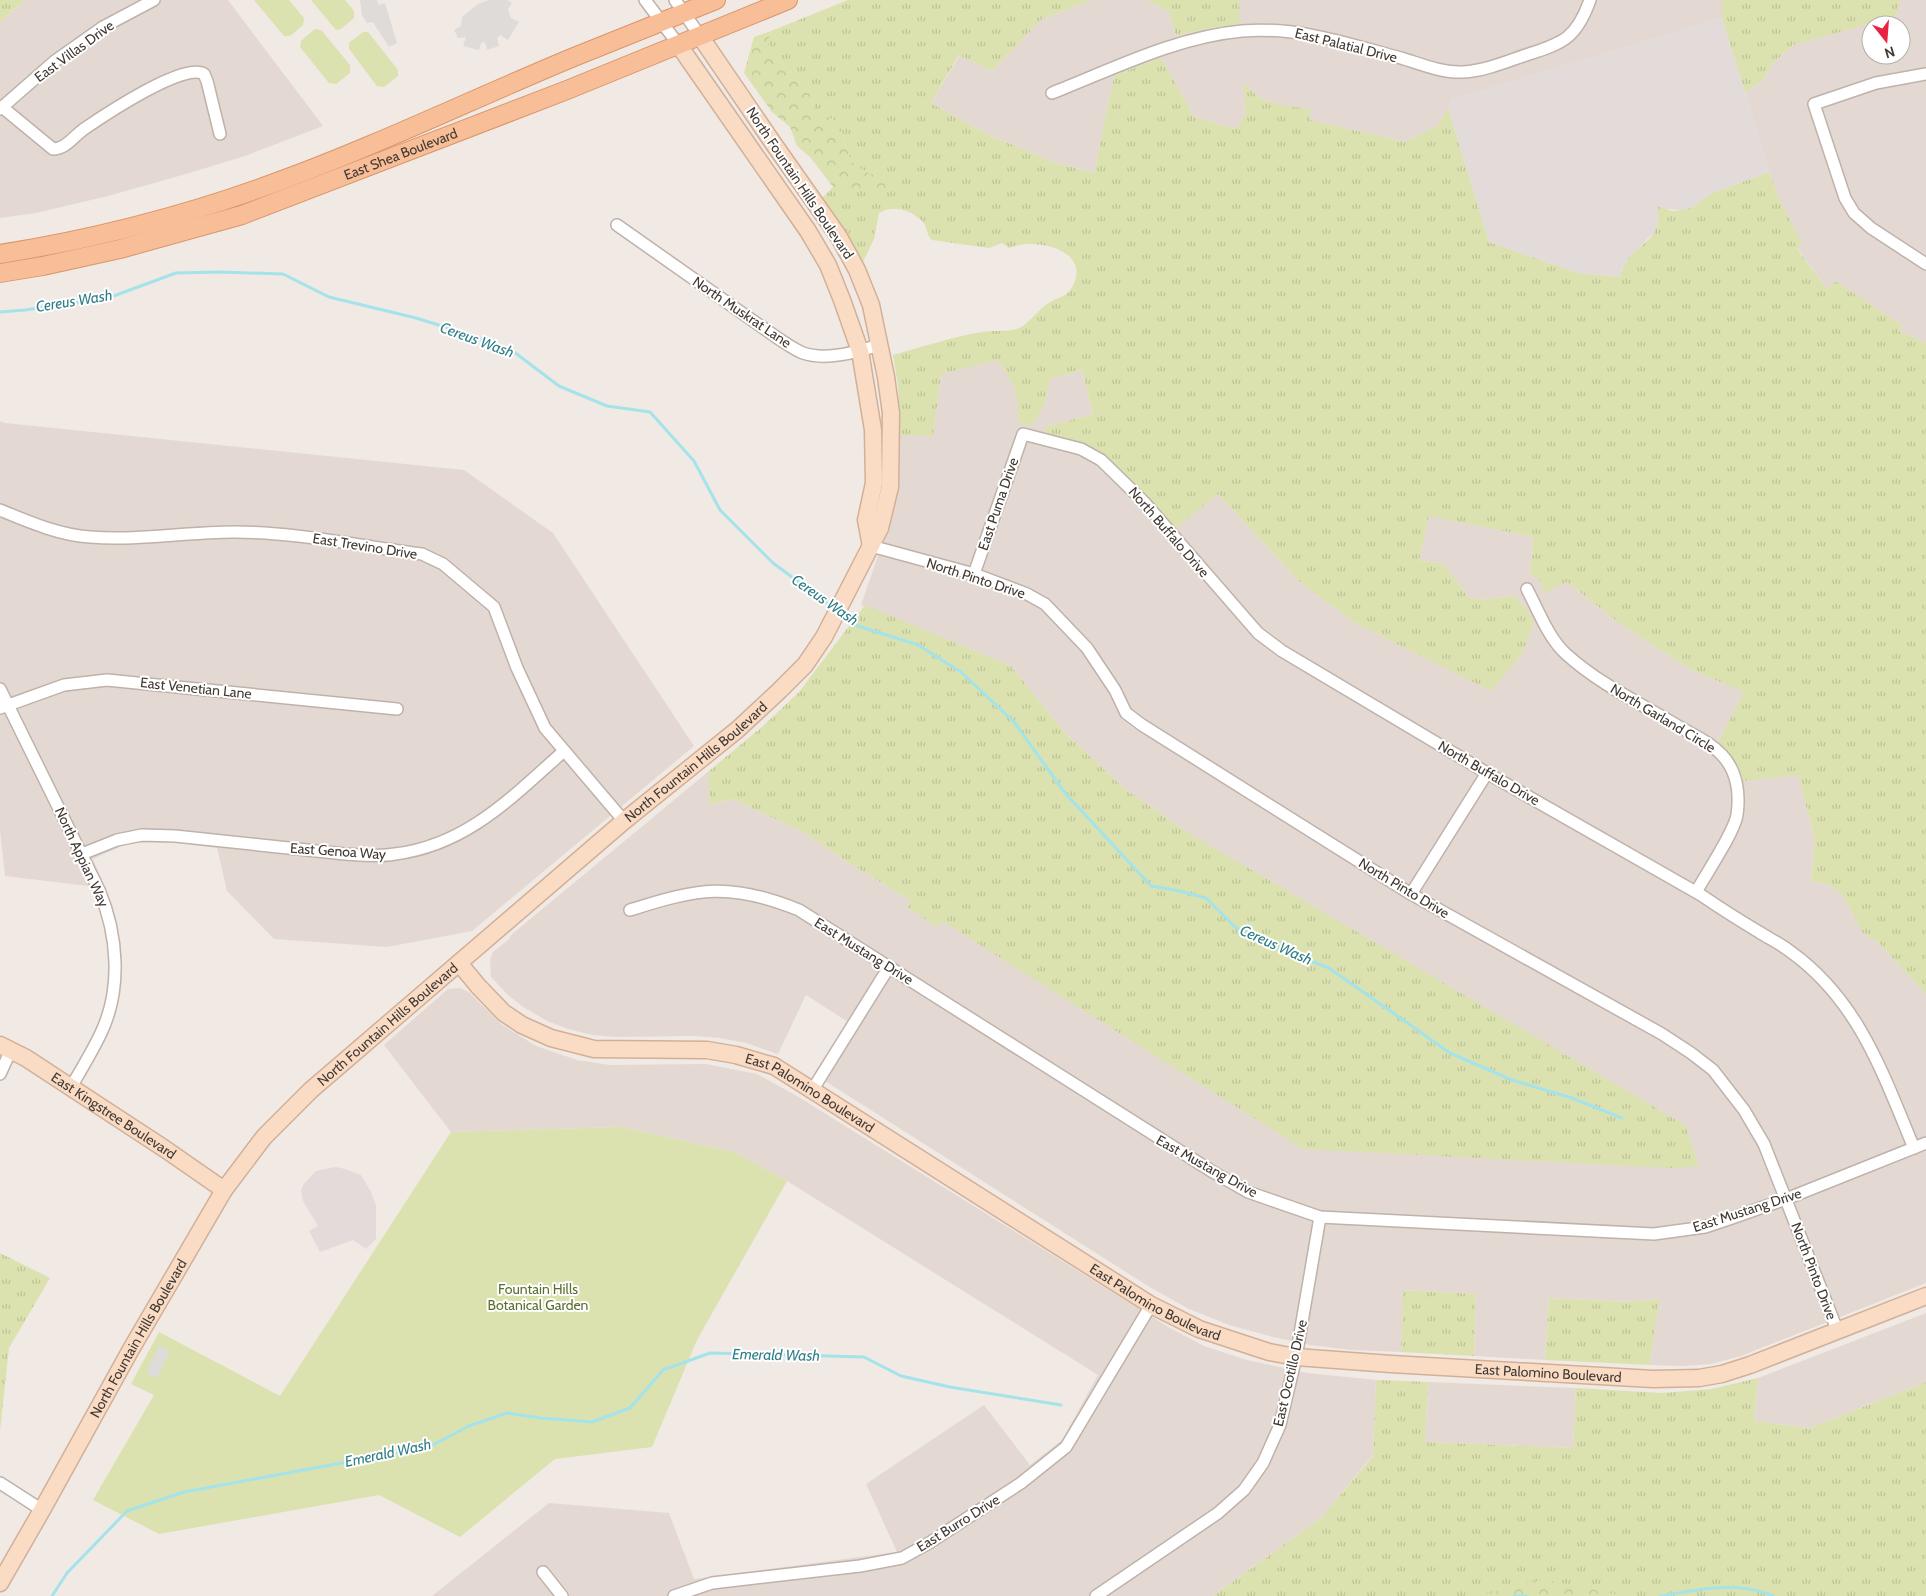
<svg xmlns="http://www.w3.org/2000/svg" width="1926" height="1596" viewBox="0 0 1926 1596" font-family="Cabin,sans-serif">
  <defs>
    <pattern id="grass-tufts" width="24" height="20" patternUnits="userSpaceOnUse" patternTransform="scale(1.25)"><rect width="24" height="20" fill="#dbe2af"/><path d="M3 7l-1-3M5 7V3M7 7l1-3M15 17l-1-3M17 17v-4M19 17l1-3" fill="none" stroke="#bdc397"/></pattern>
    <pattern id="forest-crowns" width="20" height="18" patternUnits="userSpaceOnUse" patternTransform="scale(1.25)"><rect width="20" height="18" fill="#dbe2af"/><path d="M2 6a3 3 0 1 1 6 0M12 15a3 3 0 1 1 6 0" fill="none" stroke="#bdc397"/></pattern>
  </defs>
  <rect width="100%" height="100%" fill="#f1e9e4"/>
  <g fill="#e4d9d2" fill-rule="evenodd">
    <path d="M25,0H228L323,126L245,156L186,174L108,196L36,213L0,218V22Z"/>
    <path d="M1092,0H1147L1169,12L1176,36L1205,29L1239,24V0H1722V18L1452,100L1438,126L1405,142L1309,120L1281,105L1261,99L1244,84L1246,113L1236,129L1194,117L1161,57L1114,76L1094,173L1056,163L991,136L931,103L960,55L992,71L1042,19Z"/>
    <path d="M1899,0H1926V343L1899,331L1902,325L1835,282L1828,290L1797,248L1769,172L1745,93L1764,79L1772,64L1793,45L1827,35ZM1871,25H1901V55H1871Z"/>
    <path d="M998,359L1016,389L1019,401L1018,422L1032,425L1045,403L1050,379L1082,370L1093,414L1046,427L1044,434L1063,437L1088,447L1110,460L1133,480L1218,494L1300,582L1355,623L1491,690L1522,654L1530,614L1515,595L1483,600L1468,597L1444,564L1419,560L1429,515L1533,537L1530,574L1538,577L1542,583L1567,582L1619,623L1690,669L1745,692L1718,742L1729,754L1738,768L1742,781L1798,774L1815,840L1811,881L1830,885L1842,894L1863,932L1879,943L1926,994V1283L1741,1356L1711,1364L1683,1366L1650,1365L1658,1299L1627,1302L1549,1298L1545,1360L1474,1356L1476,1294L1404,1290L1401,1352L1351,1350L1310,1345L1273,1337L1229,1325L1189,1309L1148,1286L814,1074L848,1022L806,995L778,1054L746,1043L720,1038L694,1036L616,1037L592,1035L568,1029L547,1021L523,1007L507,994L491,977L490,959L493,952L509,939L511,935L709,771L710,805L732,799L805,833L846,861L911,901L907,907L938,926L942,921L1187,832L1125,789L1065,733L1011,666L861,605L889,524L897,480L900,435H933L941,374Z"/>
    <path d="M0,421L5,423L464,470L553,533L694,746L472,931L387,947L274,939L227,891L217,848L174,842L129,843L93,859L105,888L5,876L0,830Z"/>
    <path d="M460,988L469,992L501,1024L536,1046L577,1060L610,1065L706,1064L757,1074L797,1096L1170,1328L1204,1346L1247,1360L1308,1373L1376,1380L1373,1455L1321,1518L1213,1596H432L549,1503L669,1513L694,1579L897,1552L866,1484L984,1405L1030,1465L1062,1440L1098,1375L787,1181L734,1152L621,1127L451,1132L384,1045L448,989Z"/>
    <path d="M1926,1313V1382L1810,1428L1754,1421L1758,1378Z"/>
    <path d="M1428,1382L1576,1388L1573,1448L1425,1442Z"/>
  </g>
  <g fill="#e3dbd9">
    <path d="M1722,18L1769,172L1710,194L1693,207L1682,210L1663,209L1659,216L1656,230L1632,255L1622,268L1620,277L1578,273L1489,242L1448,108L1452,100Z"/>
    <path d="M336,1167L345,1169L361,1175L371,1192L376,1206V1239L366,1249L353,1240L320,1252L309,1231L318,1226L303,1201L301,1190L304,1184L316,1171Z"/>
  </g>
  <g fill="url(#grass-tufts)">
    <path d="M0,0H25L0,22Z"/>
    <path d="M848,0H1092L1042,19L992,71L959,55L931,103L991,136L1056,163L1094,173L1114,76L1161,57L1194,117L1236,129L1246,113L1243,83L1261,99L1281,105L1310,109V120L1405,142L1437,126L1448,108L1489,242L1578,273L1620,277C1626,244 1666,245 1657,206L1672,211L1682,210L1693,207L1710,194L1769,172L1780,201L1802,243L1797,249L1828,290L1835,281L1902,325L1899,331L1926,343V994L1879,943L1863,933L1842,894L1830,885L1811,881L1815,840L1798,775L1742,781C1737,766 1729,754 1718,742L1744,692L1690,669L1619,623L1567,582L1544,593C1542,582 1540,578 1530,575L1533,537L1429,516L1419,560L1444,564L1468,597L1483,600L1515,595L1530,614L1534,622L1522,654L1491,691L1355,623L1300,582L1218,494L1175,528C1133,480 1110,447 1044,434L1046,427L1093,414L1082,370L1050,379L1045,403L1032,426L1018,422C1019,391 1014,385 998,360L941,374L933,436L900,435L898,385L893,355C922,347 952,337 982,332C995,329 1011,334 1023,326C1033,319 1041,306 1052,301C1060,297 1066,296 1071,289C1090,258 1056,244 1031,244C1024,243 1016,246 1009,248L1002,243L989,248L932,240C926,235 928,228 923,222C912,210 893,204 879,213L874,239L862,264L821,199L833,187L892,179C876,176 853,171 848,153C845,145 844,134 840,127C834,116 820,116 813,105C810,100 810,90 808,83C796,76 770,58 768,43C768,39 770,35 771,31Z"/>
    <path d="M1147,0H1239L1240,24L1205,29L1176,36L1169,12Z"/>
    <path d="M1722,0H1900L1896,16L1793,45L1772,64L1764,79L1745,93L1722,18Z"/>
    <path d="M865,605L1011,666L1065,733L1125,789L1187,832L1685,1125L1699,1166L1670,1168L1303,1149L942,921L937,927L907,907L911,901L846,861L805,833L732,799L709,805V771L763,726L799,692Z"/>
    <path d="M0,1253L50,1278L9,1348L0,1431Z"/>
    <path d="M1403,1290L1476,1294L1474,1356L1401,1352Z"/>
    <path d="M1549,1298L1627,1302L1659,1299L1650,1365L1545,1360Z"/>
    <path d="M1758,1378L1754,1421L1810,1428L1926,1382V1596H1213L1321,1518L1373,1456L1376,1380L1428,1382L1425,1442L1573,1448L1576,1388L1663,1393L1711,1389Z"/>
  </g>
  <g fill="url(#forest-crowns)">
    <path d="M771,31C770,35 768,39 768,43C770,58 796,76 808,83C810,90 810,100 813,105C820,116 834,116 840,127C844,134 845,145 848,153C853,171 876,176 892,179L894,182C878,198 853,189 833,187L810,157L797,146L790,127L772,112L744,73L754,37Z"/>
    <path d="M1545,1580L1625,1596H1470L1495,1592L1519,1583Z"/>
  </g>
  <g fill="#dbe2af">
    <path d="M254,0H289L304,18L303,25L290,36H284Z"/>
    <path d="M311,0H345L354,11V18L341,29L336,30Z"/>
    <path d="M315,29L321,30L350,65V73L336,84L329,83L300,47L301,41Z"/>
    <path d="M363,32H368L398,70V76L384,87L377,86L349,49V43Z"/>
    <path d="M621,1127L734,1152L787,1181L697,1340L652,1447L555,1459L460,1537L379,1495L159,1534L93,1500L154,1395L131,1384L159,1332L280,1396L451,1132Z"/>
  </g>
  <g fill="#dedbd9">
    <path d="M360,0H377L378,5L385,3L397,43L389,47L373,22L367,23L362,15Z"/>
    <path d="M489,0H507L512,3L508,9L509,13L511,18L519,22L508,40L500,35L497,38L499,46L487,50L485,42L481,43L479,50L463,46L466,37L458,38L454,30L461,26L462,17L478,4Z"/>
    <path d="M159,1346L170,1351L157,1378L146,1373Z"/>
  </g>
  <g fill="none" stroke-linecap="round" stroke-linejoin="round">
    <g stroke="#a4e3ea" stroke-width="3">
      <path d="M0,312L25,310L108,298L176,273L219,272L283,274L329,297L416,318L474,336L514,352L559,386L607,406L650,412L694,461L720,510L773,563L834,608"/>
      <path d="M841,613L858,626L918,645L961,672L1014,722L1065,793L1151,886L1175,890L1206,898L1235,927L1284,951L1329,968L1450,1053L1512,1080L1572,1098L1622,1118"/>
      <path d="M52,1596L67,1573L127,1511L184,1492L429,1447L469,1426L507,1413L541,1418L592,1422L630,1408L663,1370L710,1353L864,1357L901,1376L950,1387L1061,1405"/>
      <path d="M1514,1596H1527"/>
      <path d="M1660,1596C1697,1590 1736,1580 1773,1596"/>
    </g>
    <g stroke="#beb2aa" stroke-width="14">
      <g id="street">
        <path d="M645,0L678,44"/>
        <path d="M675,0L700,36"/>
        <path d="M1926,74L1876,83L1814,104L1845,198L1854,213L1871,228L1926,264"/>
        <path d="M1052,93C1113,69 1176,37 1242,31C1298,26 1348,44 1401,58C1421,64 1442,73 1463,72C1485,71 1508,61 1529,54C1564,43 1577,37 1590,0"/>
        <path d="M2,107L53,149C66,149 74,136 84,129C103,116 185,61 204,74L207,81L220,134"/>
        <path d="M0,109L55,61L103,27L154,0"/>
        <path d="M617,225L779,339C787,344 795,350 803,353C826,361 857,352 879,345"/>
        <path d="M0,510C29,522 59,535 90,537C138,541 186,532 234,532C297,532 360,546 422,554L443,564L494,607L517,668L545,728L624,821"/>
        <path d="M871,546L974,574L1027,594L1045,604L1087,648L1115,690L1126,713L1142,725L1411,894L1662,1034L1691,1053L1713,1070L1744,1110L1764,1144L1838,1332"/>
        <path d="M974,574L1023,434L1081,449L1101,460L1145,503L1258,633L1282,651L1487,773L1701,895C1720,908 1739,920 1759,932C1770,939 1781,944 1791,952C1859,1001 1883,1074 1914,1148"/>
        <path d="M1527,589C1538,610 1549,639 1566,654C1599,684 1640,703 1678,726C1693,735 1710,742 1722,755C1737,771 1740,794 1737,815C1734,833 1706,874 1696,892"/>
        <path d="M0,689L99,890C118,935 122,989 101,1033C92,1052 81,1070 71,1087"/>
        <path d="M0,708L64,685L107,680L397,709"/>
        <path d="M82,854L117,840L142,835L175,836L345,854C361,855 378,857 395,854C467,845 512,797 564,751"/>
        <path d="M1411,894L1487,773"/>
        <path d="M630,910C699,888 730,882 799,910L1213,1172L1248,1192L1320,1217L1654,1234L1705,1227L1729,1219L1786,1199L1926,1143"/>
        <path d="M0,1074L11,1050"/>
        <path d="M813,1089L889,967"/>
        <path d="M0,1483L42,1510"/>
        <path d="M543,1572L562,1596"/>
        <path d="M674,1596L712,1583L860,1566L902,1558L929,1543L1021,1483L1066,1447L1151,1305"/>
        <path d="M1096,1596L1218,1513L1244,1490L1263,1463L1280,1425L1296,1357L1320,1217"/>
      </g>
    </g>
    <g stroke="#d1b099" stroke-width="19">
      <g id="secondary">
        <path d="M678,44L808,231L828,265L842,300L860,351L873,430L874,483L866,520L871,546"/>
        <path id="s1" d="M459,963L478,986L504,1013L522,1025L551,1038L594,1049L707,1050L736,1055L774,1066L1151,1305L1199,1329L1269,1352L1296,1357L1391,1364L1653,1379L1699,1378L1722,1374L1750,1365L1926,1296"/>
        <path id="s2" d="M0,1045L26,1058L165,1149L224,1190"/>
        <path id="s3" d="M0,1583L42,1510L130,1351L224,1190L264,1137L311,1090L624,821L737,730L779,691L805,665L824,637L880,528L890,487L891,413L886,377L871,305L857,270L839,237L773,143L700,36"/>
      </g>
    </g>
    <g stroke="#da9569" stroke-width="20">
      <g id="primary">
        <path d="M0,254C94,239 188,215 277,182C378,145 475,98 574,57C621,38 669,19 716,0"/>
        <path id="s4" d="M0,273L43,266L120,249L242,215L567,90L788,0"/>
      </g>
    </g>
    <use href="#street" stroke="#fff" stroke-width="11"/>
    <use href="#secondary" stroke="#fadcc4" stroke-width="16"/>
    <use href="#primary" stroke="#f7be97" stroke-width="18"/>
  </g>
  <g text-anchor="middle" stroke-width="4" stroke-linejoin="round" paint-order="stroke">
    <g font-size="14" fill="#423934" stroke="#fff">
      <text transform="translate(1346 45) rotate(14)" y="5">East Palatial Drive</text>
      <text transform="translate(74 51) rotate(-36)" y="5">East Villas Drive</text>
      <text dy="5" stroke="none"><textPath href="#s4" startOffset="419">East Shea Boulevard</textPath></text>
      <text transform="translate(800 183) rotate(56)" y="5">North Fountain Hills Boulevard</text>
      <text transform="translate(742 312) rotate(34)" y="5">North Muskrat Lane</text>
      <text transform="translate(998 504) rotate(-71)" y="5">East Puma Drive</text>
      <text transform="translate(1169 532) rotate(49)" y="5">North Buffalo Drive</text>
      <text transform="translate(365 546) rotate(9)" y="5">East Trevino Drive</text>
      <text transform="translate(976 578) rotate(18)" y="5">North Pinto Drive</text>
      <text transform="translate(196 688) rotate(6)" y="5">East Venetian Lane</text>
      <text transform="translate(1663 718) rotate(31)" y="5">North Garland Circle</text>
      <text dy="5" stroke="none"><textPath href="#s3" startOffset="1091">North Fountain Hills Boulevard</textPath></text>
      <text transform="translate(1489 773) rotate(30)" y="5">North Buffalo Drive</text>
      <text transform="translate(338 851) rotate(4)" y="5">East Genoa Way</text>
      <text transform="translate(82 857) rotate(65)" y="5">North Appian Way</text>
      <text transform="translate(1404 888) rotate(31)" y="5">North Pinto Drive</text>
      <text transform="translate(864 951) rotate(32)" y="5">East Mustang Drive</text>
      <text dy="5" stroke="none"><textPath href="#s3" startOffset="686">North Fountain Hills Boulevard</textPath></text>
      <text dy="5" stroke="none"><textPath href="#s1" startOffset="391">East Palomino Boulevard</textPath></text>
      <text dy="5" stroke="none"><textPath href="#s2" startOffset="134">East Kingstree Boulevard</textPath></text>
      <text transform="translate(1207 1166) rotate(29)" y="5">East Mustang Drive</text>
      <text transform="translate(1747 1210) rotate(-18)" y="5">East Mustang Drive</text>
      <text transform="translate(1814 1271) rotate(69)" y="5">North Pinto Drive</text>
      <text dy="5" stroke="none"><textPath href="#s1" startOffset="796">East Palomino Boulevard</textPath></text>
      <text dy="5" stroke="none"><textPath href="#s3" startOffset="281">North Fountain Hills Boulevard</textPath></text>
      <text transform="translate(1290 1373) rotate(-77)" y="5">East Ocotillo Drive</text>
      <text dy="5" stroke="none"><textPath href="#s1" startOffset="1201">East Palomino Boulevard</textPath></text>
      <text transform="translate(958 1523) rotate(-32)" y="5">East Burro Drive</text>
    </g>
    <g font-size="14" fill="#5a6f2d" stroke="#fff">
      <text x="538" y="1294">Fountain Hills<tspan x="538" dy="16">Botanical Garden</tspan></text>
    </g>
    <g font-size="15" font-style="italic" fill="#2f7e87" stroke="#fff">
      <text transform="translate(74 301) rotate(-9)" y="5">Cereus Wash</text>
      <text transform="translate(477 340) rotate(20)" y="5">Cereus Wash</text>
      <text transform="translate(825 600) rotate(35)" y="5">Cereus Wash</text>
      <text transform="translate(1276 945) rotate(24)" y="5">Cereus Wash</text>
      <text transform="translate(776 1355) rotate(1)" y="5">Emerald Wash</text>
      <text transform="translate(388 1453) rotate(-12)" y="5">Emerald Wash</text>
    </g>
  </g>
  <g transform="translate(1886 40) rotate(163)"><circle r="24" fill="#ffffff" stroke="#b3b0ae"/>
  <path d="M0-4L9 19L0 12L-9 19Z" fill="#ea2242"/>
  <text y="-8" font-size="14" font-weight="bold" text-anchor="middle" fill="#423934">N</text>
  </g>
</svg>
